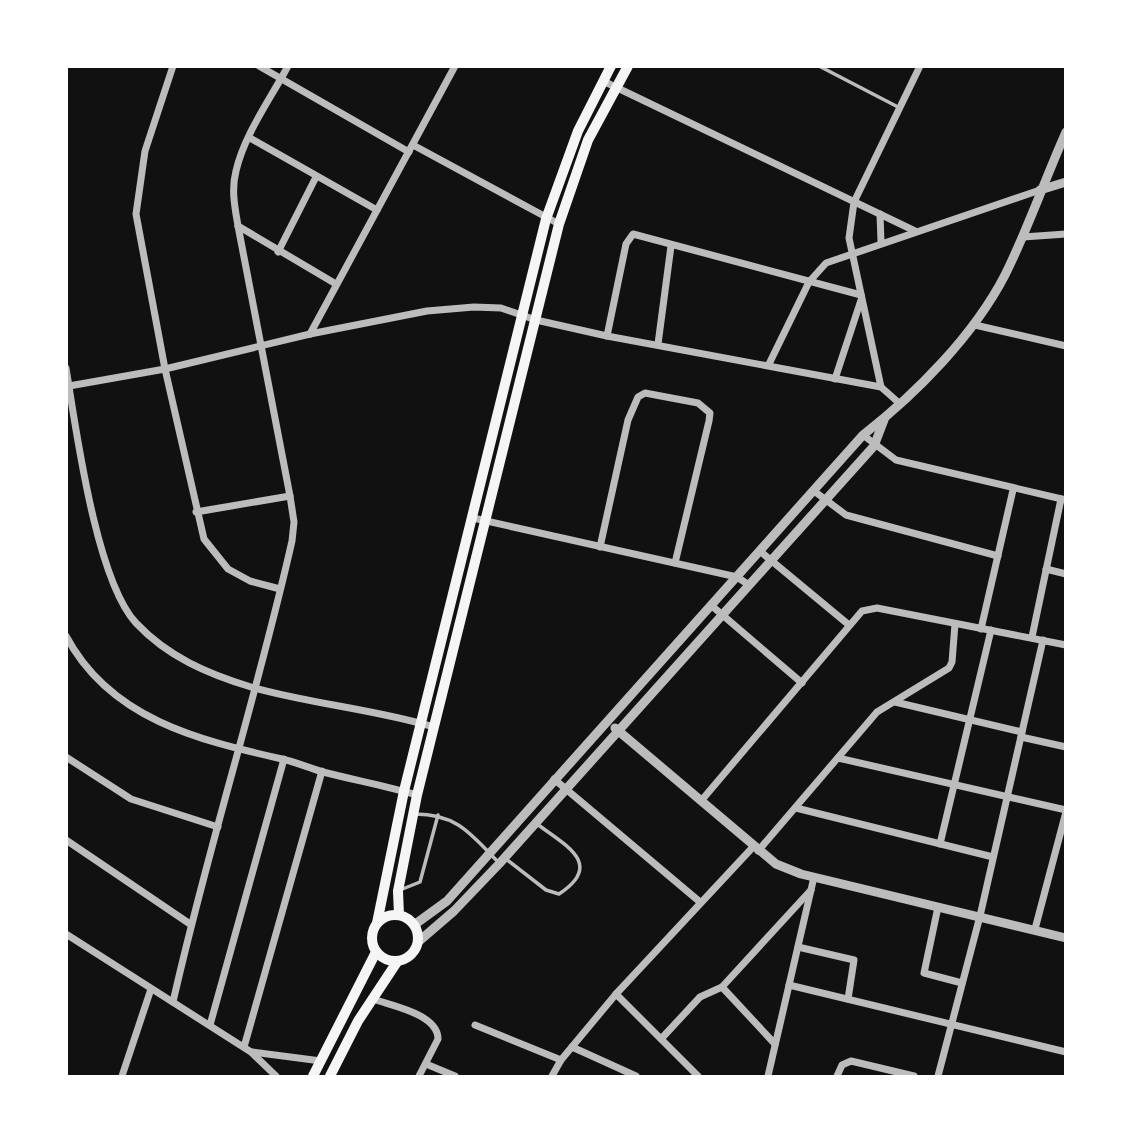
<svg xmlns="http://www.w3.org/2000/svg" width="1132" height="1143" viewBox="0 0 1132 1143" font-family="'Open Sans',sans-serif">
  <rect width="100%" height="100%" fill="#111"/>
  <g fill="none" stroke-linecap="round" stroke-linejoin="round">
    <g stroke="#bcbcbc" stroke-width="3.5">
      <path d="M819,66L898,107"/>
      <path d="M415,814C457,814 471,834 498,862"/>
      <path d="M506,859L546,890L559,894C605,864 565,845 537,824"/>
      <path d="M400,890L420,882L438,815"/>
    </g>
    <g stroke="#bcbcbc" stroke-width="7">
      <path d="M173,66L145,151L136,214L165,369L204,539L228,569L250,581L280,589"/>
      <path d="M259,66L409,152"/>
      <path d="M603,81L915,231"/>
      <path d="M250,138L377,210"/>
      <path d="M413,145L559,224"/>
      <path d="M880,214L881,242"/>
      <path d="M238,226L336,284"/>
      <path d="M1023,237L1066,234"/>
      <path d="M278,252L316,177"/>
      <path d="M975,325L1066,346"/>
      <path d="M310,334L455,66"/>
      <path d="M607,336L626,244L633,234L861,295"/>
      <path d="M658,344L671,246"/>
      <path d="M769,364L809,282L826,263L1040,190"/>
      <path d="M66,368C76,429 96,580 136,623C168,657 208,674 251,687C311,704 374,709 434,727"/>
      <path d="M835,379L861,300"/>
      <path d="M69,386L165,369L310,334L427,311L474,307L501,308L536,320L607,336L881,387"/>
      <path d="M899,403L881,387L849,238L854,202L920,66"/>
      <path d="M863,435L896,460L1066,500"/>
      <path d="M814,491L846,515L998,556"/>
      <path d="M196,512L290,496"/>
      <path d="M473,518L737,577L749,585"/>
      <path d="M600,547L628,420L638,397L645,393L698,403L710,413L709,421L675,563"/>
      <path d="M761,552L849,625"/>
      <path d="M1046,569L1066,574"/>
      <path d="M712,606L802,683"/>
      <path d="M981,629L1013,490"/>
      <path d="M66,636C110,719 198,740 282,759C296,762 309,768 323,772C354,780 386,786 417,795"/>
      <path d="M1032,637L1061,499"/>
      <path d="M895,702L1022,732"/>
      <path d="M1021,737L1066,747"/>
      <path d="M66,757L131,799L218,827"/>
      <path d="M838,758L1066,810"/>
      <path d="M554,779L700,902"/>
      <path d="M701,801L862,611L877,608L1066,645"/>
      <path d="M796,808L993,857"/>
      <path d="M66,840L190,924"/>
      <path d="M940,844L991,630"/>
      <path d="M758,851L877,712L949,668L952,662L955,624"/>
      <path d="M938,907L924,973L962,983"/>
      <path d="M1035,929L1066,812"/>
      <path d="M66,934L251,1052L276,1076"/>
      <path d="M798,947L854,960L848,999"/>
      <path d="M789,985L1066,1052"/>
      <path d="M616,994L698,1076"/>
      <path d="M373,999C392,1006 438,1014 438,1039L419,1076"/>
      <path d="M173,1002C208,847 257,696 292,541L294,522L290,496L238,226C235,208 231,190 236,171C244,135 271,98 288,66"/>
      <path d="M210,1025L284,759"/>
      <path d="M475,1025L561,1060"/>
      <path d="M661,1039L700,997L722,987"/>
      <path d="M775,1044L722,987L811,890"/>
      <path d="M244,1047L322,771"/>
      <path d="M572,1047L636,1076"/>
      <path d="M252,1052L321,1061"/>
      <path d="M426,1064L455,1076"/>
      <path d="M122,1076L151,989"/>
      <path d="M552,1076L561,1060L616,994L753,847"/>
      <path d="M768,1076L814,877"/>
      <path d="M837,1076L842,1065L851,1061L914,1076"/>
      <path d="M938,1076L980,916L1043,640"/>
    </g>
    <g stroke="#bcbcbc" stroke-width="9">
      <path d="M1040,190L1066,182"/>
      <path d="M615,728L776,864L801,874L1066,938"/>
      <path d="M414,925L447,901L863,435C916,394 974,335 1005,275C1028,229 1045,179 1066,132"/>
      <path d="M418,942L454,911L499,864L874,446L884,420"/>
    </g>
    <g stroke="#f5f5f5" stroke-width="10">
      <circle cx="395" cy="938" r="23"/>
      <path d="M399,915L398,891L417,795L559,224L588,140L628,66"/>
      <path d="M377,923L404,791L546,219L578,131L611,66"/>
      <path d="M313,1076L376,952"/>
      <path d="M330,1076L358,1021L397,962"/>
    </g>
  </g>
  <rect width="1132" height="1143" fill="none" stroke="#ffffff" stroke-width="136"/>
</svg>
